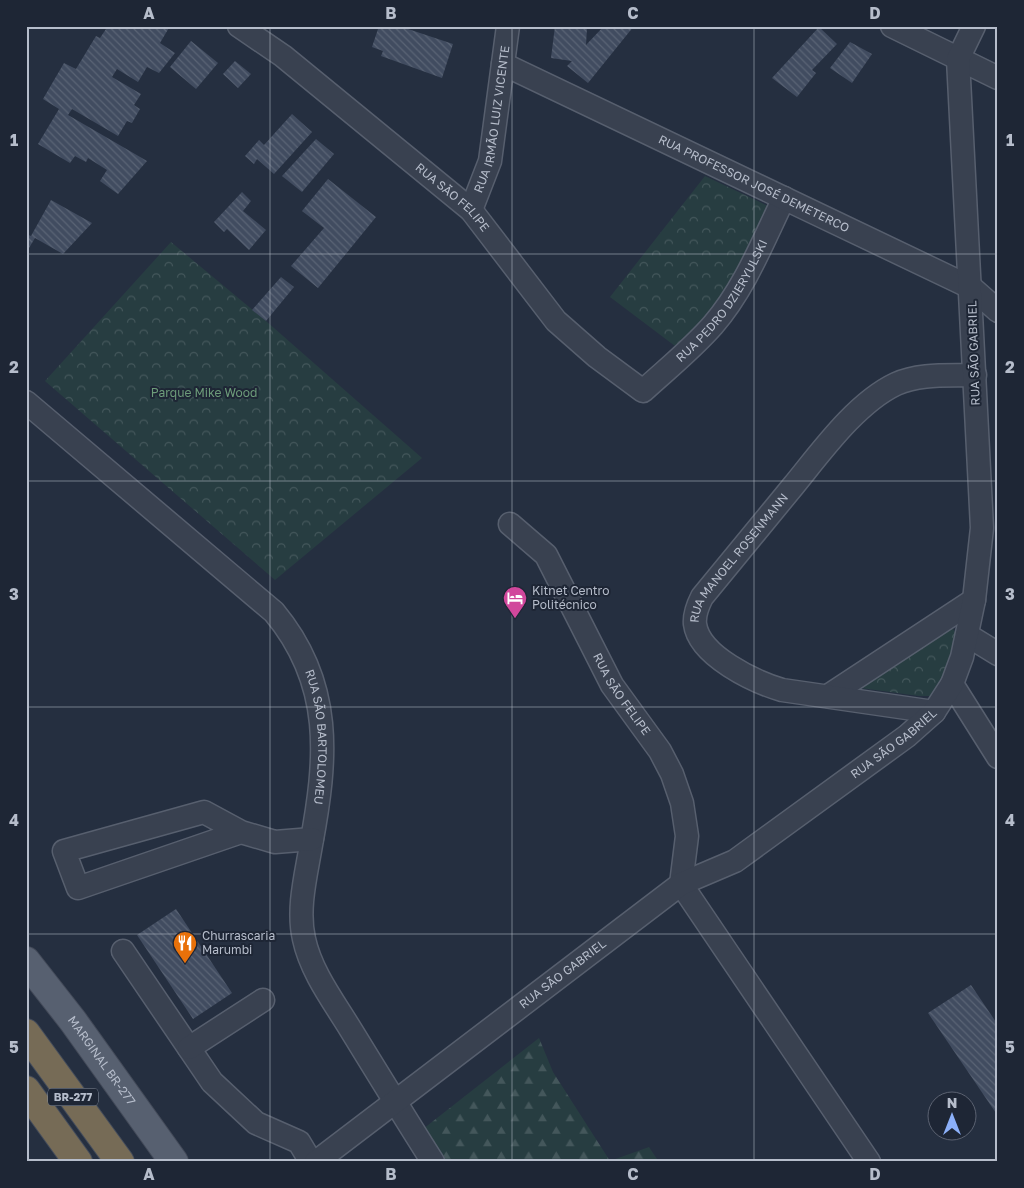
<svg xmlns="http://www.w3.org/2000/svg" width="1024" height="1188" viewBox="0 0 1024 1188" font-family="'Golos Text',sans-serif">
  <defs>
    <pattern id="forest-firs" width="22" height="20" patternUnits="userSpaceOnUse" patternTransform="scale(1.25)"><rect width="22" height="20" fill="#273d41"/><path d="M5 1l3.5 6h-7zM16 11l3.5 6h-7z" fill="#44575b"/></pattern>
    <pattern id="park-crowns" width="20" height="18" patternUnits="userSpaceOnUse" patternTransform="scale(1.25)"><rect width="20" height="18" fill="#273d41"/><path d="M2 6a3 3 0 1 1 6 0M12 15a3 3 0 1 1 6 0" fill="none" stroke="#44575b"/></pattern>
    <pattern id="building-back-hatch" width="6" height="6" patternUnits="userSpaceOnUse" patternTransform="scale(1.25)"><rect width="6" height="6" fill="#414c60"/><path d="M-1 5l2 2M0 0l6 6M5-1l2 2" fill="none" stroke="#5a6475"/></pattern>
  </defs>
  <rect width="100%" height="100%" fill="#252f40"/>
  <path fill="url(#forest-firs)" d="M539,1038L553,1072L610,1161L649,1147L659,1162H444L423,1129Z"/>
  <g fill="url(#park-crowns)">
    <path d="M705,176L768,206L745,258L714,309L675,346L610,297Z"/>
    <path d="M171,242L266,321L422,458L275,580L45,381Z"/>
    <path d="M952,628L957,634L944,681L933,696H919L861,688Z"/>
  </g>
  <g fill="url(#building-back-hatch)">
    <path d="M108,26H170L160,43L175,53L159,73L147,67L138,82L117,69L112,77L141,94L134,105L140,109L132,123L127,121L118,136L72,109L68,115L147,161L118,194L100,181L107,170L88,158L86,162L75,156L70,163L38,144L59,109L43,99L64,63L76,69L96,36L100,38Z"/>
    <path d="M379,26L390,29V26H399L453,44L442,78L381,56L383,51L372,47Z"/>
    <path d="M555,26L587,28L586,45L604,26H634L588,83L567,66L572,61L551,58Z"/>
    <path d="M819,27L837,44L812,70L816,73L797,97L772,78Z"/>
    <path d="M191,41L218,63L196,89L170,67Z"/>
    <path d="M850,42L872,54L852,83L830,68Z"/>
    <path d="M235,61L251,74L238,88L223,74Z"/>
    <path d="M292,114L312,132L274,174L257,159L254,164L245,156L259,140L264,145Z"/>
    <path d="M316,139L334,154L302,192L282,176Z"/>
    <path d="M328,179L376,217L318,288L291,266L324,228L302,211Z"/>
    <path d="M242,192L251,201L243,211L266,230L249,250L227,229L224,232L214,222Z"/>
    <path d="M51,200L92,223L63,254L35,238L26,253V234L31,236Z"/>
    <path d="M281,277L294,287L266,321L252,310Z"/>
    <path d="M176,909L232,993L193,1019L137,935Z"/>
    <path d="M971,985L998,1025V1116L928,1013Z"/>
  </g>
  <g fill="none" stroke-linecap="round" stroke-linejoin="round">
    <g stroke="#575f6e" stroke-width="25">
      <g id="minor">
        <path id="s1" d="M239,26L283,56L471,210L556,321L597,357L643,391C667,369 692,349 713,325C745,288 763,241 784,198"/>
        <path d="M892,26L998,78"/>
        <path id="s2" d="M503,64L972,288L998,311"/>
        <path id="s3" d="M471,210L490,161L508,26"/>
        <path id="s4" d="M26,402L274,612C334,684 327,759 311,845C306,875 297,909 304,939C311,972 334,1002 351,1030C378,1074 405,1118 433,1162"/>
        <path id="s5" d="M510,524L546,555L612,685L660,751L672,774L682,803L687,836L681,884L869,1162"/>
        <path d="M967,635L998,654"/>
        <path d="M952,684L998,757"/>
        <path d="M828,696L974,600"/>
        <path id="s6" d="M934,712L782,690C755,682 699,656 695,624C694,615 698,605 702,597C732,560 763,523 794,485C821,452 856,403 896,384C920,373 949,376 975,375"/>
        <path d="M241,832L78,888L64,851L204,812L241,832L275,842L312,839"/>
        <path d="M123,951L212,1082L256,1123L299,1142L311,1162"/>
        <path d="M189,1048L263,1000"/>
        <path id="s7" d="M316,1162L681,884L735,861L907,736L934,712L952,684L962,657L974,600L982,528L958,59L974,26"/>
      </g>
    </g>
    <g stroke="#434a59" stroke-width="30">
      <g id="major">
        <path id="s8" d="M26,961L73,1021L174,1162"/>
      </g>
    </g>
    <g stroke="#444c5b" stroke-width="30">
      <g id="highway">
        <path d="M26,1033L120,1162"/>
        <path d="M26,1090L78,1162"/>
      </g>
    </g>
    <use href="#minor" stroke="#394150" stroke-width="22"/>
    <use href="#major" stroke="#576070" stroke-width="28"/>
    <use href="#highway" stroke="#766b56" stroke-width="28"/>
  </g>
  <path fill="none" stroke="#b6bdcb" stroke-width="1" stroke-opacity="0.55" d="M270,26V1162M512,26V1162M754,26V1162M26,254H998M26,481H998M26,707H998M26,934H998"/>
  <defs>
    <g id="hotel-pin" transform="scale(1.25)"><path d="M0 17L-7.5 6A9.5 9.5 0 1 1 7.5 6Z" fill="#d1479c" stroke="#1e2635"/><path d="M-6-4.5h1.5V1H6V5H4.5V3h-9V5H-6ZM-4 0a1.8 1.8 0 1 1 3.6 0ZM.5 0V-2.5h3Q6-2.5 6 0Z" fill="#fff"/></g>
    <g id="restaurant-pin" transform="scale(1.25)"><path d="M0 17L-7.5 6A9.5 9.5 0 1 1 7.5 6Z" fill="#e8710a" stroke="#1e2635"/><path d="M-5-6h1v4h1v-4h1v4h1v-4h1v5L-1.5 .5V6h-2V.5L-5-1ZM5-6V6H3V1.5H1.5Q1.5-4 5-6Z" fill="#fff"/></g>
  </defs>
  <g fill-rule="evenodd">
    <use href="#hotel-pin" x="515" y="598"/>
    <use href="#restaurant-pin" x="185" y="943"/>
  </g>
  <g text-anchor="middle" stroke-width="4" stroke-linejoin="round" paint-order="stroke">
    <rect fill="#1e2635" stroke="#88909e" stroke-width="1" x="48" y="1088.5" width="50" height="17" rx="4"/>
    <g font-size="11" font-weight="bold" fill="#b6bdcb">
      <text x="73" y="1101">BR-277</text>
    </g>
    <g font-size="12" fill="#b6bdcb" stroke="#1e2635">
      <text dy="4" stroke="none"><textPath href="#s3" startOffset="94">RUA IRMÃO LUIZ VICENTE</textPath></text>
      <text dy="4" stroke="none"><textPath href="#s2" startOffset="278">RUA PROFESSOR JOSÉ DEMETERCO</textPath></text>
      <text dy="4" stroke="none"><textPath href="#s1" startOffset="274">RUA SÃO FELIPE</textPath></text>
      <text dy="4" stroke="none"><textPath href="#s1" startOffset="669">RUA PEDRO DZIERYULSKI</textPath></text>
      <text transform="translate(974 353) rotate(-92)" y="4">RUA SÃO GABRIEL</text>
      <text dy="4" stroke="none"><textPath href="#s6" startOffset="348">RUA MANOEL ROSENMANN</textPath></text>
      <text dy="4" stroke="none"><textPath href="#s5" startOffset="206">RUA SÃO FELIPE</textPath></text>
      <text dy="4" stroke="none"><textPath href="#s4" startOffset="461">RUA SÃO BARTOLOMEU</textPath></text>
      <text dy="4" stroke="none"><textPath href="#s7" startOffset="715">RUA SÃO GABRIEL</textPath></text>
      <text dy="4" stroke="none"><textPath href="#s7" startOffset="310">RUA SÃO GABRIEL</textPath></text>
      <text dy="4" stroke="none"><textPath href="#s8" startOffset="125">MARGINAL BR-277</textPath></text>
    </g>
    <g font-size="12" fill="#6d9c7a" stroke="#1e2635">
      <text x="204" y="397">Parque Mike Wood</text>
    </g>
    <g font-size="12" fill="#b6bdcb" stroke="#1e2635" text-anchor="start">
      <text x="532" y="595">Kitnet Centro<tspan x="532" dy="14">Politécnico</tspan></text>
      <text x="202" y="940">Churrascaria<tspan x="202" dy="14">Marumbi</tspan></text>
    </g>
  </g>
  <rect width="1024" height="1188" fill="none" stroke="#1e2635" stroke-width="55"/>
  <g transform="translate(952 1116)"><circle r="24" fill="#1e2635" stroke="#5b6271"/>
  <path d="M0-4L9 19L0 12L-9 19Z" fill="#8cb0f9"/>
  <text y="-8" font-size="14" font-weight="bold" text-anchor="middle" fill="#b6bdcb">N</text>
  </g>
  <rect x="28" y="28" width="968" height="1132" fill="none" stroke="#b6bdcb" stroke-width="2"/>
  <g font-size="16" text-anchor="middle" font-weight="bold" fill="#b6bdcb">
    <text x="149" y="19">A</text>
    <text x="391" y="19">B</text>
    <text x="633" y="19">C</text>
    <text x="875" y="19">D</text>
    <text x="14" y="146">1</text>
    <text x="1010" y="146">1</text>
    <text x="14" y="373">2</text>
    <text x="1010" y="373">2</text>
    <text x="14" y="600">3</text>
    <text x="1010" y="600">3</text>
    <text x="14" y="826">4</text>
    <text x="1010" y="826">4</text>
    <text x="14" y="1053">5</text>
    <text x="1010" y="1053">5</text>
    <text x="149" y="1180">A</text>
    <text x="391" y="1180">B</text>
    <text x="633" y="1180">C</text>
    <text x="875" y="1180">D</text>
  </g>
</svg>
